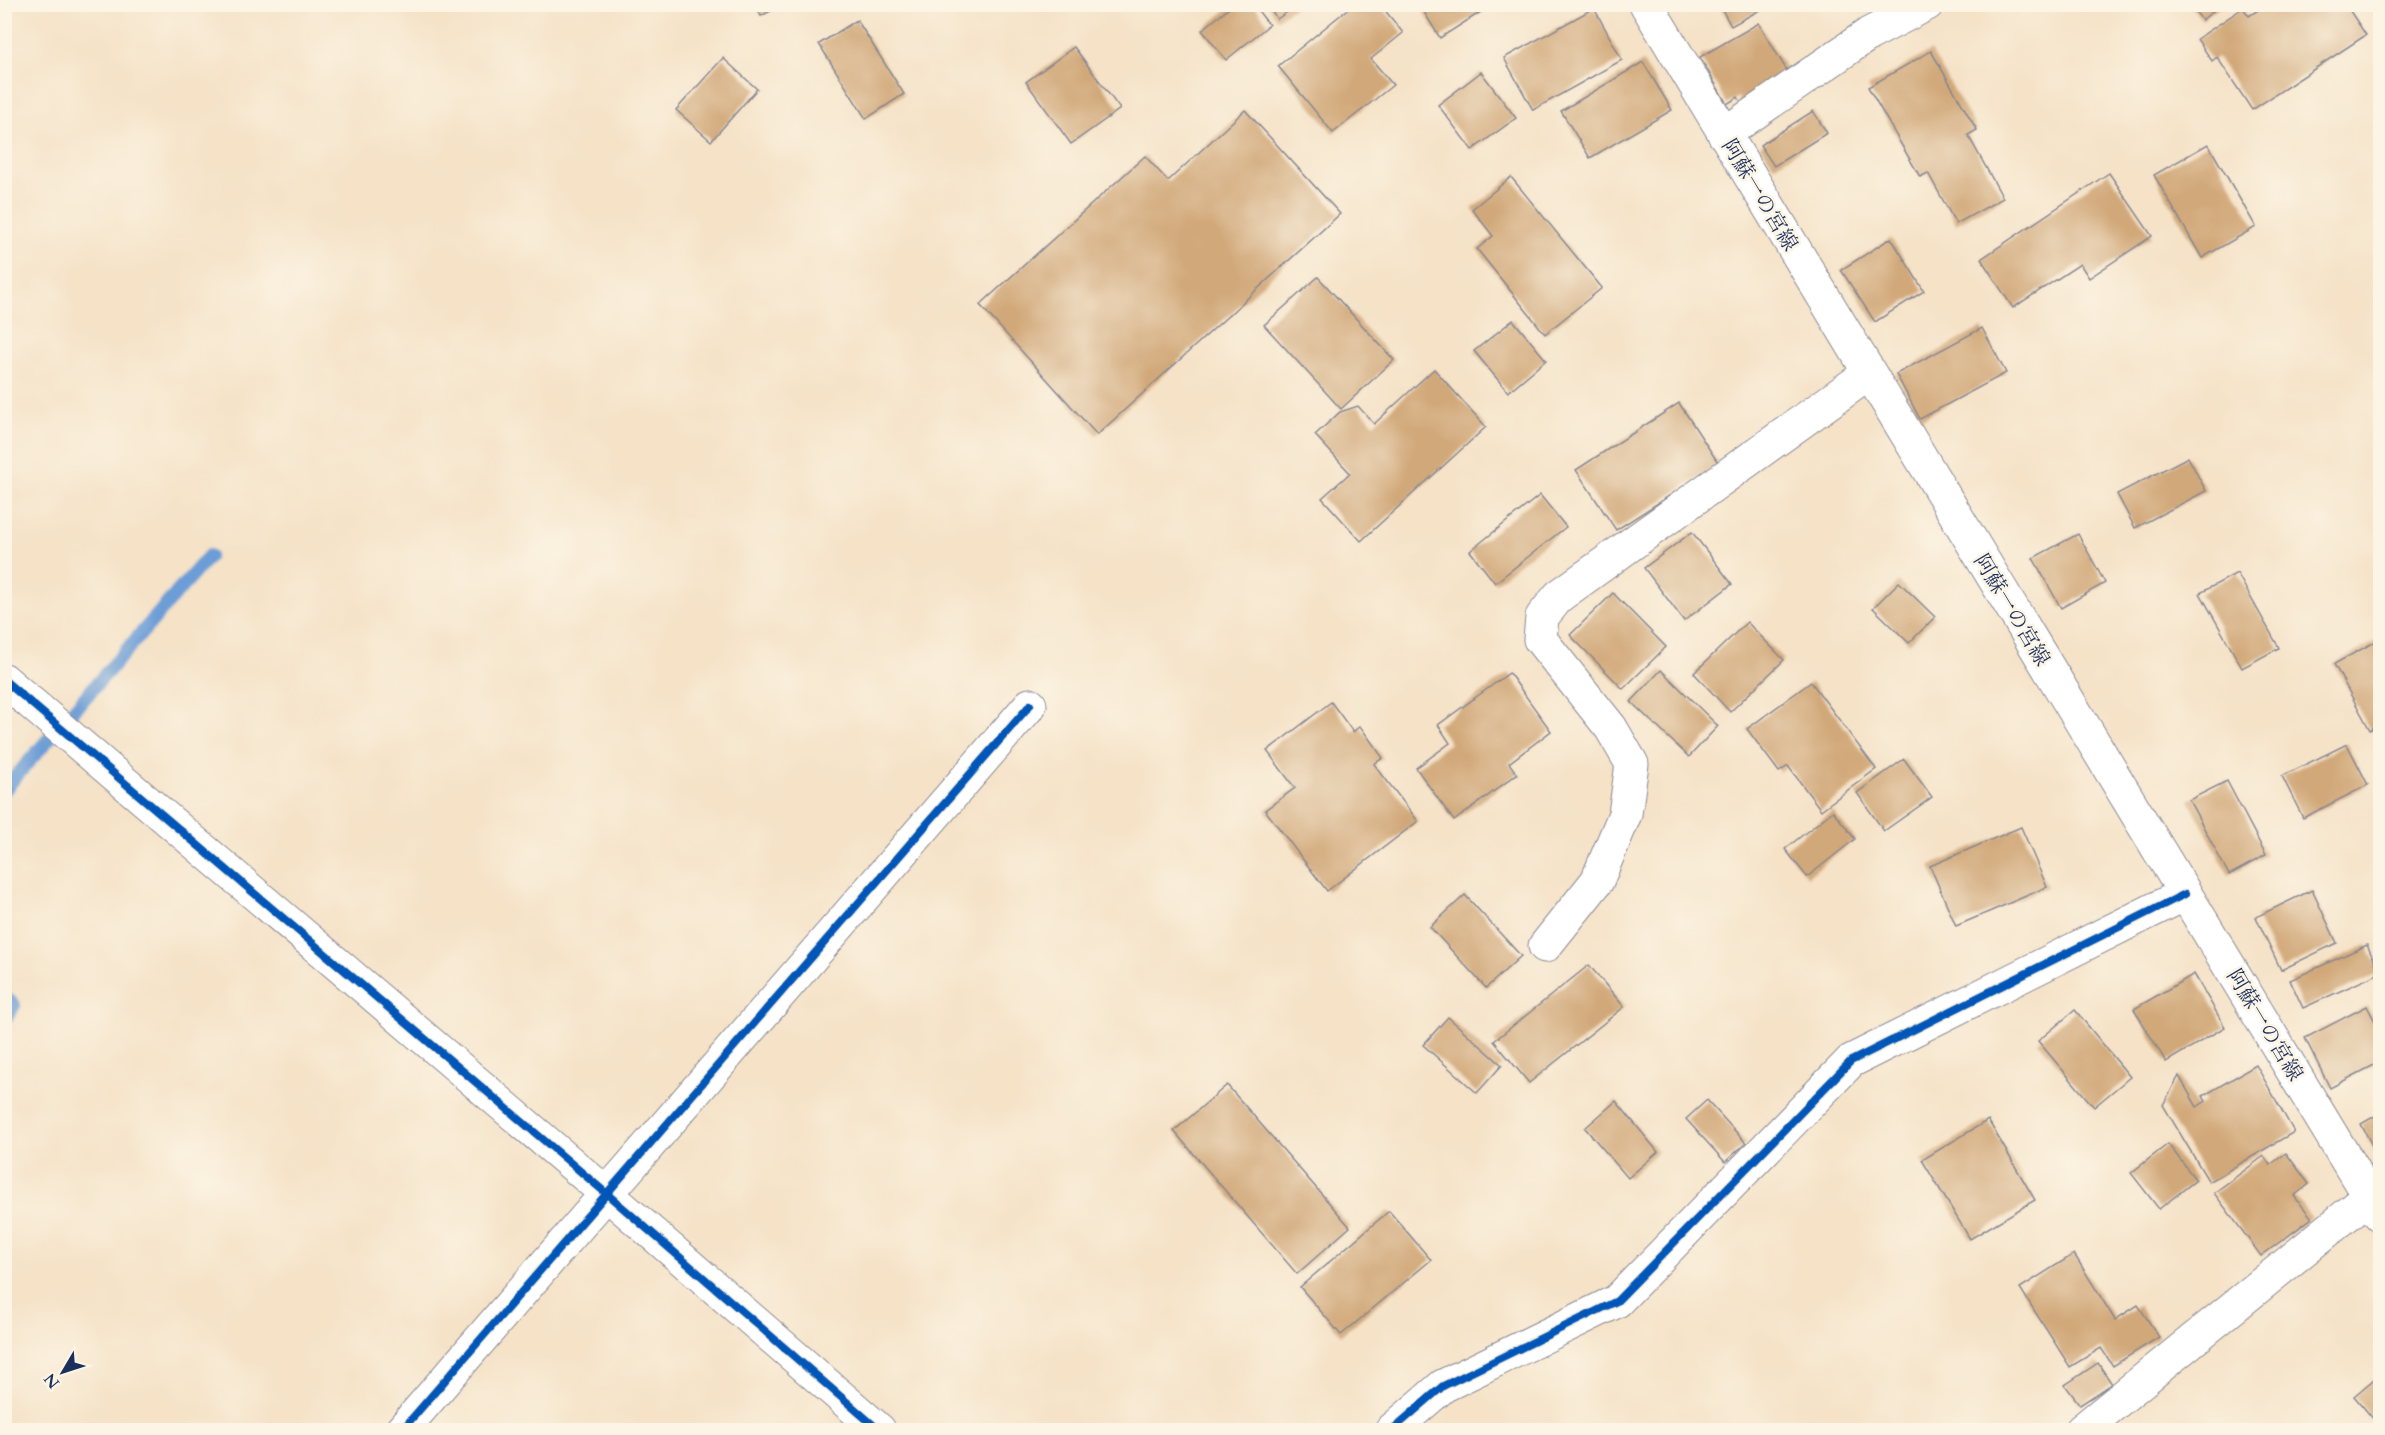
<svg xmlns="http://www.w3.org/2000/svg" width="2385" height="1435" viewBox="0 0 2385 1435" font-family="Cardo,'Noto Serif JP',serif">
  <rect width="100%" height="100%" fill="#fcf5e5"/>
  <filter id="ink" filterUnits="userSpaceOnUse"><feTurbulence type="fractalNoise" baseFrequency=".0167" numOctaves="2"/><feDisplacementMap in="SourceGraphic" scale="12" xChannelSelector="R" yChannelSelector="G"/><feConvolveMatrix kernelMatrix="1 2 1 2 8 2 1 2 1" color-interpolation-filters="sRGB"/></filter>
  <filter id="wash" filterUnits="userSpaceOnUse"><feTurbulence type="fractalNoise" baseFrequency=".008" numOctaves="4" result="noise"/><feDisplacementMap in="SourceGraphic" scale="24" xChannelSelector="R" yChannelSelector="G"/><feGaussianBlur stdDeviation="1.35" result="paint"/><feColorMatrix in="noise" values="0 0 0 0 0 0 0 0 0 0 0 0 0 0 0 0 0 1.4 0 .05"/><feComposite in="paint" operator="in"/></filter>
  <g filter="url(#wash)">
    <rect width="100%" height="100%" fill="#f5e2c7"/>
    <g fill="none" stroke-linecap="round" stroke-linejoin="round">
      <g stroke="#6c9dd6" stroke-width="14">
        <path d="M4,790L209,556"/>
        <path d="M4,997L14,1005L4,1020"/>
      </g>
    </g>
    <g id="blocks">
      <g fill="#d1a879">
        <path d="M755,4H784L761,16Z"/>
        <path d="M1234,4H1253L1269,25L1226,60L1202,30Z"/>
        <path d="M1267,4H1299L1277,19Z"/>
        <path d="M1354,4H1380L1403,33L1371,59L1393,85L1333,133L1278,66Z"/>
        <path d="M1419,4H1480L1484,10L1440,38Z"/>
        <path d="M1719,4H1771L1731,26Z"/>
        <path d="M2189,4H2222L2202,20Z"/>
        <path d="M2266,5H2346L2366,35L2252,110L2217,57L2212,61L2197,39L2243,8L2249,16Z"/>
        <path d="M1594,8L1622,60L1533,110L1504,58Z"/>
        <path d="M857,20L904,94L866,119L819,44Z"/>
        <path d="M1759,23L1790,76L1742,104L1738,97L1727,104L1700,57Z"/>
        <path d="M1074,47L1120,109L1071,144L1026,82Z"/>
        <path d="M1931,51L1977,130L1968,135L2003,198L1956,224L1928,173L1920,177L1868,87Z"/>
        <path d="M723,58L757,89L711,141L676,110Z"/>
        <path d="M1643,62L1672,110L1590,158L1561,111Z"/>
        <path d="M1481,72L1516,118L1472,150L1438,105Z"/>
        <path d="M1245,110L1340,214L1097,435L980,305L1145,156L1168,181Z"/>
        <path d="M1813,111L1827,133L1774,166L1760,145Z"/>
        <path d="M2208,144L2256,227L2202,258L2154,175Z"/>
        <path d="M2109,173L2152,236L2089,278L2080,264L2013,308L1981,259Z"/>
        <path d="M1511,177L1602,288L1545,334L1477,249L1493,236L1472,209Z"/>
        <path d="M1891,238L1924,291L1875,322L1841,270Z"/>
        <path d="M1318,277L1394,360L1341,409L1264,325Z"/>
        <path d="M1513,320L1546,360L1508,392L1474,351Z"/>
        <path d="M1982,328L2006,373L1920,419L1896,374Z"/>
        <path d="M1434,369L1486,427L1361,541L1322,498L1350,473L1315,435L1340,412L1358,406L1374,424Z"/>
        <path d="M1679,403L1719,464L1616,530L1576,470Z"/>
        <path d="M2188,457L2206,491L2135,528L2117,494Z"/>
        <path d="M1540,495L1566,527L1495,583L1470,551Z"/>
        <path d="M1692,532L1732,584L1684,621L1644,568Z"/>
        <path d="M2078,534L2105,583L2061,608L2033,558Z"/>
        <path d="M2237,573L2279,648L2242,668L2200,593Z"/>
        <path d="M1899,582L1935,617L1909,643L1873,608Z"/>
        <path d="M1613,593L1666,647L1623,689L1570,635Z"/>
        <path d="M1747,622L1784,660L1730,712L1694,673Z"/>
        <path d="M2380,639V724L2370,730L2334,664Z"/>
        <path d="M1661,670L1718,726L1689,757L1631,702Z"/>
        <path d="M1509,673L1551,731L1509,763L1517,774L1454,821L1416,768L1450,743L1438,725Z"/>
        <path d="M1811,682L1876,769L1821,810L1788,766L1779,772L1747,729Z"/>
        <path d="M1331,702L1353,732L1360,726L1383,758L1374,764L1418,821L1327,891L1265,810L1295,788L1267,751Z"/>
        <path d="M2347,744L2368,785L2303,818L2282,776Z"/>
        <path d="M1904,759L1932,797L1884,831L1857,793Z"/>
        <path d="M2227,781L2266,855L2229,875L2189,800Z"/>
        <path d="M1833,811L1855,839L1807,877L1785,849Z"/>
        <path d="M2021,827L2047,887L1956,926L1930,866Z"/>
        <path d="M2312,890L2337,943L2281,970L2256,917Z"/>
        <path d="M1465,895L1521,956L1486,988L1430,927Z"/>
        <path d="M2367,945L2380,973L2303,1008L2290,980Z"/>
        <path d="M1589,965L1624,1007L1529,1083L1494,1041Z"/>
        <path d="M2194,974L2225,1027L2166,1062L2134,1009Z"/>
        <path d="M2367,1006L2380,1031V1062L2330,1088L2305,1038Z"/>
        <path d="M2075,1010L2130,1077L2094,1107L2038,1041Z"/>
        <path d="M1448,1017L1502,1065L1477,1093L1423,1045Z"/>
        <path d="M2256,1065L2294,1132L2209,1182L2163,1105L2179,1076L2197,1107L2206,1101L2203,1096Z"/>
        <path d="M1227,1085L1350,1227L1297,1274L1174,1131Z"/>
        <path d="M1707,1100L1746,1143L1725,1162L1686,1119Z"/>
        <path d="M1616,1101L1658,1152L1628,1178L1585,1128Z"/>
        <path d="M2380,1113V1161L2361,1124Z"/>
        <path d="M1988,1120L2035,1200L1970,1239L1922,1160Z"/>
        <path d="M2168,1144L2196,1180L2159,1209L2131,1173Z"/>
        <path d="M2286,1153L2309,1184L2294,1196L2312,1218L2261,1256L2214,1193L2264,1156L2270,1165Z"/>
        <path d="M1389,1211L1431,1260L1341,1335L1300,1287Z"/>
        <path d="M2074,1254L2115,1320L2138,1305L2159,1337L2113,1366L2101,1348L2070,1367L2020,1288Z"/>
        <path d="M2098,1363L2112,1384L2080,1405L2065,1385Z"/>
        <path d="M2380,1374V1427L2354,1396Z"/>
      </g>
    </g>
  </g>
  <g filter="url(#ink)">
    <use href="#blocks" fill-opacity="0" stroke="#888892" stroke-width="1.5"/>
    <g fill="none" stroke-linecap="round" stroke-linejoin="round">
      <g stroke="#888892" stroke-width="35">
        <g id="minor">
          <path d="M1724,134L1869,34L1927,4"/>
          <path d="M4,680L607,1194L879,1430"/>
          <path d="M1545,946L1597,881L1625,814L1632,764L1611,728L1540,639L1542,617L1559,596L1868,374"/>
          <path d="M402,1430L1030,705"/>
          <path d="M1392,1430L1443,1386L1617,1301L1851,1061L2185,894"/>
          <path d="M2082,1430L2369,1197"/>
        </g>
      </g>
      <g stroke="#888892" stroke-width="35">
        <path id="major" d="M1646,4L2380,1215"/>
      </g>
      <use href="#minor" stroke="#fff" stroke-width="33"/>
      <use href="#major" stroke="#fff" stroke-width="33"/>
      <g stroke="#fcf5e5" stroke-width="11">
        <g id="cycleway">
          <path d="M4,680L607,1194L879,1430"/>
          <path d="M402,1430L1030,705"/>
          <path d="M1392,1430L1443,1386L1617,1301L1851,1061L2185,894"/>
        </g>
      </g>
      <use href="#cycleway" stroke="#0057b8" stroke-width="8"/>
    </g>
  </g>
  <g text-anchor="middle" stroke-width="5" stroke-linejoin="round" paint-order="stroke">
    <g font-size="21" fill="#1b2f5e" stroke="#fcf5e5">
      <text transform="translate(1760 195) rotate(59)" y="7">阿蘇一の宮線</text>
      <text transform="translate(2012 610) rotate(59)" y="7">阿蘇一の宮線</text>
      <text transform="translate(2265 1025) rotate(59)" y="7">阿蘇一の宮線</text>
    </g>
  </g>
  <rect width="2385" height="1435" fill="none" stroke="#fcf5e5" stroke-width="24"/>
  <g transform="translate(63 1372) rotate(231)" stroke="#fcf5e5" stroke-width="4.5" paint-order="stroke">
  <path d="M0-4.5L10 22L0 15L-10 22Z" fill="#1b2f5e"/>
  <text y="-9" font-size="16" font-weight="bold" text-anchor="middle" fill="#1b2f5e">N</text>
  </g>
</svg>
